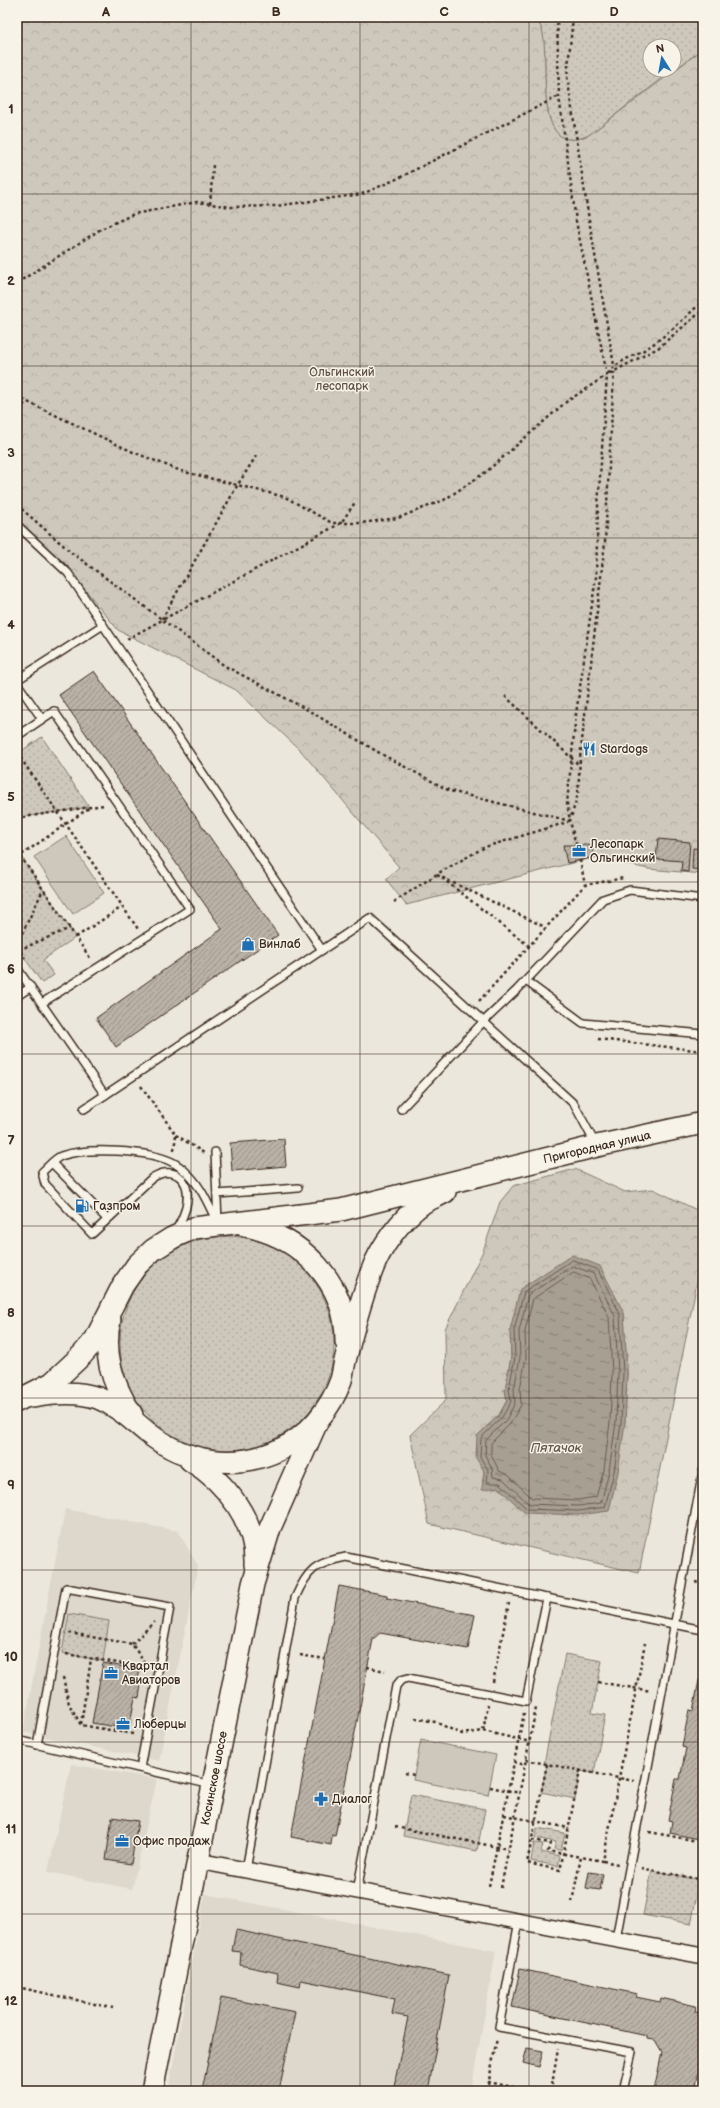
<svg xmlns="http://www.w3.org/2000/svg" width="720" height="2108" viewBox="0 0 720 2108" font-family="'Balsamiq Sans',sans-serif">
  <defs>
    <pattern id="green-dots" width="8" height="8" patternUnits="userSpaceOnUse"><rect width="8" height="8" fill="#cec8bc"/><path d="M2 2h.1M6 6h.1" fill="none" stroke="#b2aca1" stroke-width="1.8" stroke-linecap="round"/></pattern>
    <pattern id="forest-crowns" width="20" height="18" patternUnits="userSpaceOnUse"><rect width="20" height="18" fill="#cec8bc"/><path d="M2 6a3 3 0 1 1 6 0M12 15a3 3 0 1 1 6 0" fill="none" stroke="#b2aca1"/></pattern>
    <pattern id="water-ripples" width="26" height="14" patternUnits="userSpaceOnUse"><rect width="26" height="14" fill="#a89f93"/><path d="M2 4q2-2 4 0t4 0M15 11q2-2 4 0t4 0" fill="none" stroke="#8a8277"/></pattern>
    <pattern id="building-hatch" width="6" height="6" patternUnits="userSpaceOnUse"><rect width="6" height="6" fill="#bab2a7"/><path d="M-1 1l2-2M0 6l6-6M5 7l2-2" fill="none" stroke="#989187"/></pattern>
  </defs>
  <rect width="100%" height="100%" fill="#ece7dc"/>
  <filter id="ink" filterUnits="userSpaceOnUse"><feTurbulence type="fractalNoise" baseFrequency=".025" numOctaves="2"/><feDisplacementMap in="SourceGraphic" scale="8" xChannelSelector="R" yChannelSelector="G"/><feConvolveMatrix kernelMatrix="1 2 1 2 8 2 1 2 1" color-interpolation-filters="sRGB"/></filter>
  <g filter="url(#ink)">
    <g fill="#ddd7cc">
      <path d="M65,1509L178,1531L198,1566L159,1761L23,1732Z"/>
      <path d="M71,1764L157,1779L132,1889L48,1872Z"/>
      <path d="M205,1894L496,1951L471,2091H168Z"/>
    </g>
    <g fill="url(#green-dots)" stroke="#84796d">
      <path d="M535,17H703V49L674,70V46H650V70H673L589,135C530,162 551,59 542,30C541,26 537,21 535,17Z"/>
      <path d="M42,737L89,807L17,818V754Z"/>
      <path d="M17,851L76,937L43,960L54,975L42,983L17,947Z"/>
      <circle cx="227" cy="1343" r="107"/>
      <path d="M69,1614L109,1621L103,1661L62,1653Z"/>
      <path d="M565,1654L602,1661L592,1713L605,1715L594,1773L580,1771L575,1799L541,1792L547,1765L544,1764Z"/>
      <path d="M411,1795L485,1809L477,1851L403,1836Z"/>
      <path d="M537,1828L565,1833L561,1850L554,1849L556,1842L535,1838Z"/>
      <path d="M534,1843L543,1844L541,1852L560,1856L558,1866L531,1861Z"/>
      <path d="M652,1870L700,1880L691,1924L643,1915Z"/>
      <path d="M571,2086L598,2091H570Z"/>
    </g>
    <g fill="url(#forest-crowns)" stroke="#84796d" fill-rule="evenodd">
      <path d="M17,17H535C537,21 541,26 542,30C551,59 530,162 589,135L703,49V874L648,869L596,857L406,905L386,879L399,867L301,751L236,690L118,630L75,577L17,521Z"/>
      <path d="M575,1169L625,1192L653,1189L703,1213V1252L639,1573L429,1524L410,1435L446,1400L445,1329L483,1251L500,1202L513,1186ZM624,1313L627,1373L625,1423L525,1513L498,1486L482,1489L484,1471L477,1436L499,1415L507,1400L505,1390L511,1357L510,1330Z"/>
    </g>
    <g fill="#cec8bc" stroke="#84796d">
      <path d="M66,836L104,893L73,914L34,857Z"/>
      <path d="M421,1740L496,1755L488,1795L413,1780Z"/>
    </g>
    <path fill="url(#water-ripples)" stroke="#7c7064" d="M572,1255L600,1266L624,1313L627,1373L625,1423L618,1472L609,1511L579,1515L525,1513L498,1487L482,1490L484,1471L476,1458L477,1436L499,1415L507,1401L505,1390L511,1357L510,1330L520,1289Z"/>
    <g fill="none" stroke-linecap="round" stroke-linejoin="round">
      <g stroke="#67594d" stroke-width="1">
        <path d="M573,1260L598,1270L620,1314L623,1373L621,1423L614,1472L605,1507L578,1511L527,1509L500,1483H487L488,1470L480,1457L481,1438L502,1417L511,1402L509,1389L515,1357L514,1330L524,1292Z"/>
        <path d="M573,1266L594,1274L615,1316L618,1373L616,1422L609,1471L601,1503L578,1506L529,1504L503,1479L493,1477L492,1468L485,1455L486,1440L506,1420L515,1403L514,1389L520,1358L519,1331L528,1295Z"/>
        <path d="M574,1272L590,1279L609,1317L612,1373L610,1422L604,1470L596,1497L578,1500L532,1498L508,1475L499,1471L491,1454V1443L510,1424L521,1405L520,1389L526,1358L525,1331L533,1299Z"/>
      </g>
    </g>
    <g fill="url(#building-hatch)" stroke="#3b2a1e">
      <path d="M17,639L22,643L17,648Z"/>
      <path d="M94,671L278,935L116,1047L96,1018L222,929L59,695Z"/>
      <path d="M658,839L690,842L688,872L681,871L682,861L656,859Z"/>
      <path d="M563,845H590L596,857L567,863Z"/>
      <path d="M693,848L703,849V870L692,869Z"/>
      <path d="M284,1139L286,1166L232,1171L230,1143Z"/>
      <path d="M339,1586L387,1595V1598L475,1615L468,1649L380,1633L373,1639L335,1836L332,1835L331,1845L291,1837Z"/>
      <path d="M103,1663L140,1670L137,1683L141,1684L139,1698L135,1697L129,1729L92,1723Z"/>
      <path d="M699,1680H703V1840L670,1833L672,1821L668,1820L676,1779H680L686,1748L682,1747L689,1710L693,1711Z"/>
      <path d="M112,1817L138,1821L131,1864L106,1860Z"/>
      <path d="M589,1872L603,1874L600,1890L586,1888Z"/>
      <path d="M236,1930L449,1975L428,2091H393L408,2017L392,2014L395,1999L301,1980L300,1987L277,1982L278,1973L240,1965L241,1952L232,1951Z"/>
      <path d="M520,1969L637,1994L636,1997L660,2002L661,1998L696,2006L695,2012L703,2013V2047L695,2091H654L662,2052L655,2040L647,2039V2036L512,2007Z"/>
      <path d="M221,1997L295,2012L279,2091H202Z"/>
      <path d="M527,2048L543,2051L539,2067L523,2063Z"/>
    </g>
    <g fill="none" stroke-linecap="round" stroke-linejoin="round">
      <g stroke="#3b2a1e" stroke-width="10">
        <g id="lane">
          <path d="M17,525L68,573L103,625"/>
          <path d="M17,680L103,625L322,950"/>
          <path d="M17,683L42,719"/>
          <path d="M17,736L54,711L190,909L42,1003"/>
          <path d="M17,968L105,1095"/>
          <path d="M526,981L583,1023L703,1034"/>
          <path d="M17,996L31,987"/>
          <path d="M84,1109L370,918L574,1104L596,1145"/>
          <path d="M401,1109L483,1022L517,990L603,899L630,890L703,899"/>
          <path d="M215,1152L218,1222"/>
          <path d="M52,1163L107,1219"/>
          <path d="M217,1194L298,1188"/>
          <path d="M176,1230C181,1221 186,1212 187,1201C190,1177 172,1165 152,1178L92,1234L45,1184L42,1172C48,1167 54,1159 61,1156C86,1147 148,1150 172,1162C178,1165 185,1171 189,1175C202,1188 209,1206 217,1222"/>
          <path d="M17,1740L212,1785"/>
          <path d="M37,1745L66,1588L170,1607L140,1768"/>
          <path d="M246,1870L295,1598C308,1569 315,1563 346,1557L703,1630"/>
          <path d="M357,1891L396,1686L401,1680L408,1678L526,1701L547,1598"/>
          <path d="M519,1921L499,2027L632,2052L623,2091"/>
          <path d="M616,1939L703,1471"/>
        </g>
      </g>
      <g stroke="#3b2a1e" stroke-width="18">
        <path id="street" d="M198,1861L703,1956"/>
      </g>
      <g stroke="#3b2a1e" stroke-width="24">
        <g id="secondary">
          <path d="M246,1226C302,1237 347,1283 346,1342"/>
          <path d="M110,1319C102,1354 113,1386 132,1415"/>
          <path d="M33,1397C55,1393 77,1391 98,1398C118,1406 132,1420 148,1433C186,1463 236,1471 281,1449C308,1436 331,1409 341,1380C343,1373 344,1364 346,1357C353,1329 361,1300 371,1273C380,1247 401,1219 423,1203C430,1199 438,1196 445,1192"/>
          <path d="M17,1401L52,1383L82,1355L95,1340L123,1285L137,1265L153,1250L172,1238L194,1228L341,1210L597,1146L703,1123"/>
          <path d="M190,1460C226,1482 257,1522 255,1565"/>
          <path d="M152,2091L253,1584L270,1528L317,1422"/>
        </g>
      </g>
      <g stroke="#3b2a1e" stroke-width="2.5" stroke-dasharray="3 3" stroke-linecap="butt">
        <path d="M557,17L559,96L576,221L607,375L598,506L596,577L576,714L567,803L570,821"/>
        <path d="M573,17L567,76L589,220L614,365"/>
        <path d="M210,204L213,165"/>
        <path d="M17,283L101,229L134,214L197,202L231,207L276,206L362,194L399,178L559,96"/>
        <path d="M608,374C618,360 635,356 649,347C669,333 686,318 703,300"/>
        <path d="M17,397L133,452L181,471L285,497L332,523H361L398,518L444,500L486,472L566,402L607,375L658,348L703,310"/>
        <path d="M17,408L27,403"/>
        <path d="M17,505L72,553L225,666L306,709L383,755L450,791L570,821"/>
        <path d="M162,619L237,486L258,453"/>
        <path d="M127,639L341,523L356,501"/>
        <path d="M505,696L579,765"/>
        <path d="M17,753L138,929"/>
        <path d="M17,818L104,805"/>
        <path d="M576,845L570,821L578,794L580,758L605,542L614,372"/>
        <path d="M17,851L90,958"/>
        <path d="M17,858L89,808"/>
        <path d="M580,860L585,885"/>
        <path d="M437,875L545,927"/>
        <path d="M442,878L529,946"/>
        <path d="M394,902L437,874L485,847L568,822"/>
        <path d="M76,937L122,907"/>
        <path d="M17,944L43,890"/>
        <path d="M17,947L25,958"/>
        <path d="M19,950L70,928"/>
        <path d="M479,1001L585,885L624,878"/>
        <path d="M598,1039L703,1051"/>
        <path d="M141,1086L176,1135L204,1153"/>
        <path d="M174,1150L176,1135"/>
        <path d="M695,1582L703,1584"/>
        <path d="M69,1633L132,1644L146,1665"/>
        <path d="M132,1644L154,1622"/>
        <path d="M66,1654L146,1668"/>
        <path d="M300,1655L325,1659"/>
        <path d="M367,1667L385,1671"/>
        <path d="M63,1677L69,1704L81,1725L133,1734"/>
        <path d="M493,1682L509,1603"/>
        <path d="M598,1682L651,1691"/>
        <path d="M415,1718L435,1722L462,1734L483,1731L488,1705"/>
        <path d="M81,1724L91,1659"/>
        <path d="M483,1731L530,1742"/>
        <path d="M526,1760L634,1781"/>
        <path d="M514,1762L525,1765"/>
        <path d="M547,1764L527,1863L560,1870L580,1771"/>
        <path d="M405,1773L414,1775"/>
        <path d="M490,1787L520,1793"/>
        <path d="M504,1815L569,1828"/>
        <path d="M395,1827L508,1849"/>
        <path d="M649,1832L703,1842"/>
        <path d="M532,1840L550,1843L548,1851L581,1857"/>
        <path d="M603,1861L618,1864"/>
        <path d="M641,1868L703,1880"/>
        <path d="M489,1886L524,1713"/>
        <path d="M501,1888L536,1708"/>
        <path d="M572,1902L581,1857L603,1861L645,1643"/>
        <path d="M17,1987L113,2008"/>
        <path d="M488,2082L533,2091"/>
        <path d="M487,2091L497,2038"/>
        <path d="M551,2091L558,2049"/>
      </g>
      <use href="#lane" stroke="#f7f3e8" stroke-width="7"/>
      <use href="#street" stroke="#f7f3e8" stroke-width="15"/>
      <use href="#secondary" stroke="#f7f3e8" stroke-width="21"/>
    </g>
  </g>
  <path fill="none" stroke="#3b2a1e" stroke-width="1" stroke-opacity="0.55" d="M191,17V2091M360,17V2091M529,17V2091M17,194H703M17,366H703M17,538H703M17,710H703M17,882H703M17,1054H703M17,1226H703M17,1398H703M17,1570H703M17,1742H703M17,1914H703"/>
  <defs>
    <g id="restaurant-bare" transform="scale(1.08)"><path d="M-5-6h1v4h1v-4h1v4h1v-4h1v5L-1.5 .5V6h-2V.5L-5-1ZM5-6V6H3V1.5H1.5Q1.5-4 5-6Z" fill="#1f6fb2" stroke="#f7f3e8" stroke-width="2.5" paint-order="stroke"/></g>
    <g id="office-bare" transform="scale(1.08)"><path d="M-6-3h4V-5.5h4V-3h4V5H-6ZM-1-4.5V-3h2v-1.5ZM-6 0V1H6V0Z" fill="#1f6fb2" stroke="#f7f3e8" stroke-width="2.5" paint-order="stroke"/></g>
    <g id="shop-bare" transform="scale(1.08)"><path d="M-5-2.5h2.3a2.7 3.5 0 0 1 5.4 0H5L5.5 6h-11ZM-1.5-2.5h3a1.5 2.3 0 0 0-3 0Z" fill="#1f6fb2" stroke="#f7f3e8" stroke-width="2.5" paint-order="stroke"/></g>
    <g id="fuel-bare" transform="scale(1.08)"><path d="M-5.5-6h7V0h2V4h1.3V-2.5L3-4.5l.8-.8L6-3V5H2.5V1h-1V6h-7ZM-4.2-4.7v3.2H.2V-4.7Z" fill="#1f6fb2" stroke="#f7f3e8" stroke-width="2.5" paint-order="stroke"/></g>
    <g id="pharmacy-bare" transform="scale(1.08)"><path d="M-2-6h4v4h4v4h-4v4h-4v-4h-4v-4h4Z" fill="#1f6fb2" stroke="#f7f3e8" stroke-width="2.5" paint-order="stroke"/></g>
  </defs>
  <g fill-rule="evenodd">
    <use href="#restaurant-bare" x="589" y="749"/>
    <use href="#office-bare" x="579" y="851"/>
    <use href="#shop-bare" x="248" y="944"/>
    <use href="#fuel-bare" x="82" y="1206"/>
    <use href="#office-bare" x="111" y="1673"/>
    <use href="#office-bare" x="123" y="1724"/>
    <use href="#pharmacy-bare" x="321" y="1799"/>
    <use href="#office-bare" x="122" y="1841"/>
  </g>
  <g text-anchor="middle" stroke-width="3" stroke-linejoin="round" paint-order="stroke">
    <g font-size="12" fill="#605246" stroke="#f7f3e8">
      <text x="342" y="376">Ольгинский<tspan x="342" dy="14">лесопарк</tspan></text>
    </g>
    <g font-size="12" fill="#3b2a1e" stroke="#f7f3e8" text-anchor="start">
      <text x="600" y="753">Stardogs</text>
      <text x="590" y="848">Лесопарк<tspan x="590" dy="14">Ольгинский</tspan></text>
      <text x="259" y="948">Винлаб</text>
      <text x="93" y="1210">Газпром</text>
      <text x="122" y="1670">Квартал<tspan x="122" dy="14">Авиаторов</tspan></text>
      <text x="134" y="1728">Люберцы</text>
      <text x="332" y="1803">Диалог</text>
      <text x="133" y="1845">Офис продаж</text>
    </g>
    <g font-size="12" fill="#3b2a1e" stroke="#f7f3e8">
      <text transform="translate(597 1147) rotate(-13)" y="4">Пригородная улица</text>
      <text transform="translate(214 1778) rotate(-79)" y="4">Косинское шоссе</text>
    </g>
    <g font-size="13" font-style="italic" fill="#615347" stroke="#f7f3e8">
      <text x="556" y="1452">Пятачок</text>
    </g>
  </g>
  <rect width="720" height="2108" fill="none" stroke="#f7f3e8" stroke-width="44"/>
  <g transform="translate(662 58) rotate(349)"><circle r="19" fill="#f7f3e8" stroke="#aca397"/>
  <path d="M0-3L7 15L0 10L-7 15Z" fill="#1f6fb2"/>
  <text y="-6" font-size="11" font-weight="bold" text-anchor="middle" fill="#3b2a1e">N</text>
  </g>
  <rect x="22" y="22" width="676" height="2064" fill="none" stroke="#3b2a1e" stroke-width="1.5"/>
  <g font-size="13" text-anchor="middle" font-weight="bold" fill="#3b2a1e">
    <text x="106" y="16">A</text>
    <text x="276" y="16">B</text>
    <text x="444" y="16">C</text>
    <text x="614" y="16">D</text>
    <text x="11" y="113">1</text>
    <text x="11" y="285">2</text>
    <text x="11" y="457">3</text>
    <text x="11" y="629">4</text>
    <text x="11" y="801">5</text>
    <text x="11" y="973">6</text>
    <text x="11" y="1145">7</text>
    <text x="11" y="1317">8</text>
    <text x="11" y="1489">9</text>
    <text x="11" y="1661">10</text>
    <text x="11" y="1833">11</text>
    <text x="11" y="2005">12</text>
  </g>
</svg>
